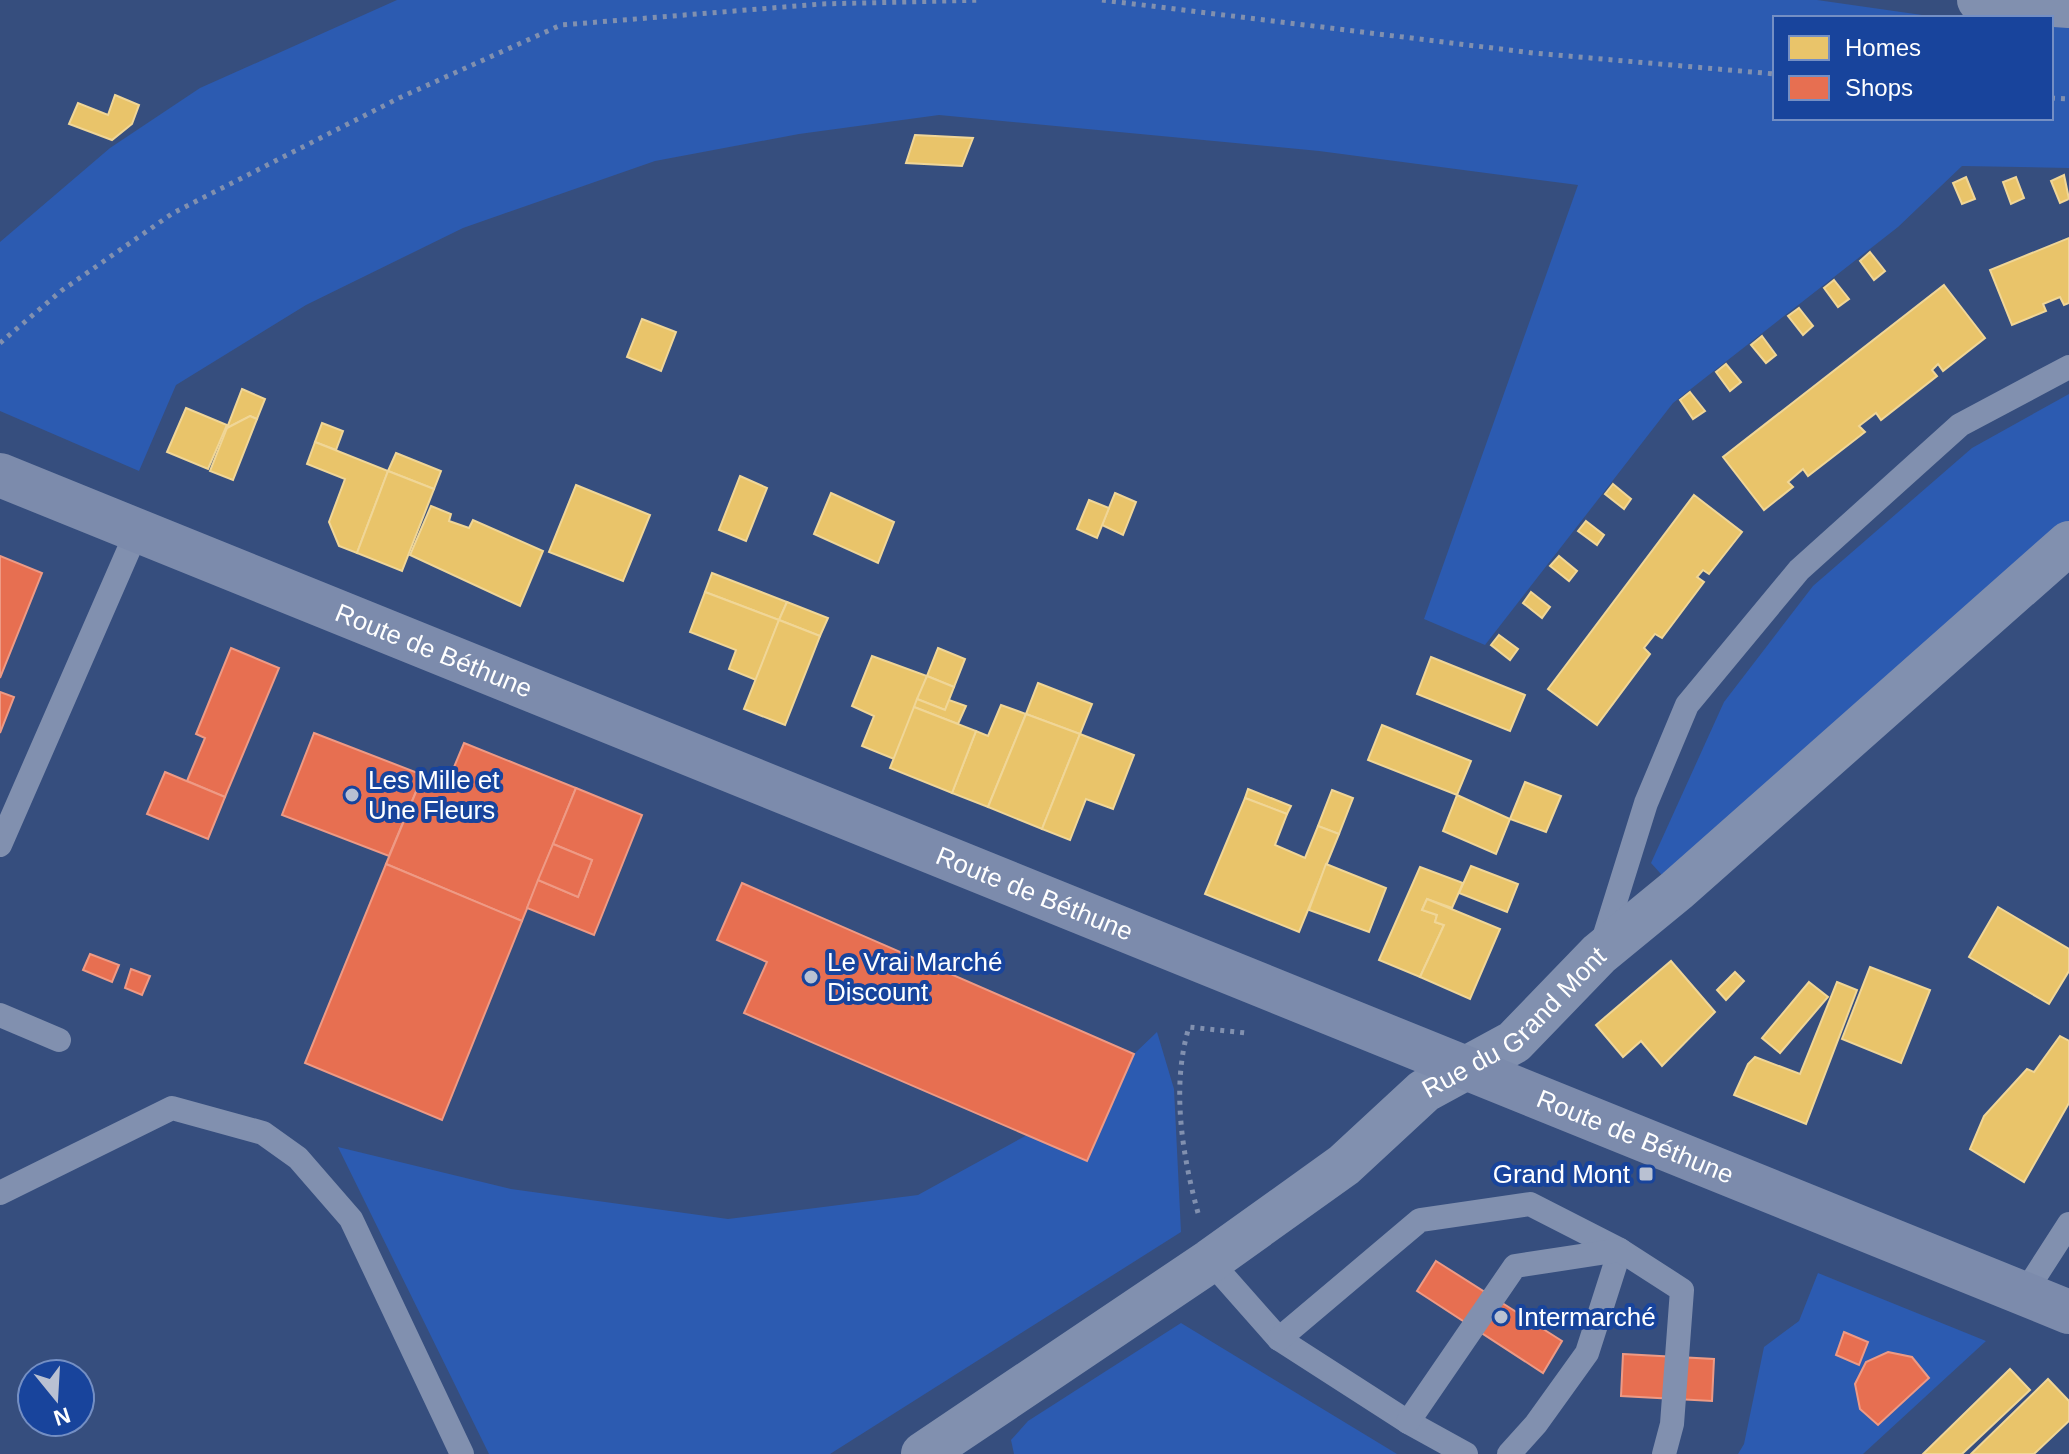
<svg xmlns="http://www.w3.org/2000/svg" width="2069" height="1454" viewBox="0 0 2069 1454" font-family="Helvetica,sans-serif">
  <rect width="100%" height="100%" fill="#364e7e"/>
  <g fill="#2c5bb1">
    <path d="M397,0H1817L1943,18H1775V118H2051V25L2069,26V168L1962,166L1898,227L1673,403L1485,645L1424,619L1578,185L1319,151L939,115L799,134L655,161L463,228L306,305L176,385L139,471L0,411V242L110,148L200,88Z"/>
    <path d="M2069,394V523L1670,884L1651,863L1724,702L1813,586L1972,448Z"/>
    <path d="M1157,1032L1174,1089L1181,1232L830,1454H489L338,1147L511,1189L728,1219L918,1195L1027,1135L1087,1161L1134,1054Z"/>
    <path d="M1818,1273L1986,1341L1863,1454H1738L1744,1444L1764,1347L1799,1321Z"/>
    <path d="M1181,1323L1397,1454H1014L1011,1440L1028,1421Z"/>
  </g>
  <g fill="#e9c46a" stroke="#f0d697" stroke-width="2">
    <path d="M115,95L139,105L132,124L112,140L69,124L78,103L108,115Z"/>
    <path d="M915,135L973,138L962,166L906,163Z"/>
    <path d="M2064,175L2069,199L2060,203L2051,181Z"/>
    <path d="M1966,177L1975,199L1962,204L1953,183Z"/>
    <path d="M2016,177L2024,198L2011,204L2003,182Z"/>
    <path d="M2069,238V303L2064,305L2060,297L2043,304L2046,311L2012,325L1990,270Z"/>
    <path d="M1870,252L1885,271L1874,280L1860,261Z"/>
    <path d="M1834,280L1849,299L1838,307L1824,288Z"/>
    <path d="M1944,285L1985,338L1943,371L1938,364L1932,370L1937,376L1881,420L1876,413L1859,426L1865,432L1808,476L1803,469L1788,482L1793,487L1764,510L1723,457Z"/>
    <path d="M1799,308L1813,326L1803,335L1788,316Z"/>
    <path d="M642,319L676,332L661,371L627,357Z"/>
    <path d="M1762,336L1776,355L1766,363L1751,345Z"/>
    <path d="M1726,364L1741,382L1730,391L1716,372Z"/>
    <path d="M242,389L265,399L257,419L250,416L227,428Z"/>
    <path d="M1690,392L1705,411L1693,419L1680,400Z"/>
    <path d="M186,408L227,425L208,469L167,452Z"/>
    <path d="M250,416L257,419L233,480L210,471L227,428Z"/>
    <path d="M322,423L343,431L336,450L315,442Z"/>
    <path d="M315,442L388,471L357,553L339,546L329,522L345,479L307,464Z"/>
    <path d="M396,453L441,471L434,489L388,471Z"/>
    <path d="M388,471L434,489L402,571L357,553Z"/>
    <path d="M740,476L767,488L746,541L719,530Z"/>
    <path d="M1613,484L1631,499L1624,509L1605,494Z"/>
    <path d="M576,485L650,515L623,581L549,552Z"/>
    <path d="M831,493L894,522L878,563L814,534Z"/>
    <path d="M1115,493L1136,502L1123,535L1102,525Z"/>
    <path d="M1694,495L1742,532L1709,574L1703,570L1697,577L1704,582L1662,638L1655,634L1644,648L1650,654L1597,725L1548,689Z"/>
    <path d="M1089,500L1109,508L1097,538L1077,529Z"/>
    <path d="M431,506L451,514L449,521L469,528L473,520L543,551L520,606L410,555Z"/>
    <path d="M1586,521L1604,535L1597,545L1578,531Z"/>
    <path d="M1559,556L1577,571L1569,581L1550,566Z"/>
    <path d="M712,573L787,602L779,620L705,592Z"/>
    <path d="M705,592L779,620L756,680L729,669L736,650L690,632Z"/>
    <path d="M1531,592L1550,607L1542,618L1523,603Z"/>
    <path d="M787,602L828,618L820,636L779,620Z"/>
    <path d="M779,620L820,636L785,725L744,709Z"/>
    <path d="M1499,635L1518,649L1510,660L1491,645Z"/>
    <path d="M938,648L965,659L954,687L927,676Z"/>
    <path d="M872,656L927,676L894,759L862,746L874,716L852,706Z"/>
    <path d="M1431,657L1525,695L1510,731L1417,694Z"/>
    <path d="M927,676L954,687L945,710L917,699Z"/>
    <path d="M1038,683L1092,704L1080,734L1026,714Z"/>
    <path d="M917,699L945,710L949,700L966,706L958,724L914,707Z"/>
    <path d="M1001,705L1026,714L988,807L952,793L976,731L988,736Z"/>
    <path d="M914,707L976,731L952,793L890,768Z"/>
    <path d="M1026,714L1080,734L1042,829L988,807Z"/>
    <path d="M1382,725L1471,761L1457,795L1368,760Z"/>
    <path d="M1080,734L1134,755L1113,809L1086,799L1070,840L1042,829Z"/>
    <path d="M1525,782L1561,796L1546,832L1510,819Z"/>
    <path d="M1248,789L1291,806L1287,814L1245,798Z"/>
    <path d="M1332,790L1353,798L1339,834L1318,826Z"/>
    <path d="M1457,795L1510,819L1496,854L1443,831Z"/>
    <path d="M1245,798L1287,814L1275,845L1305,858L1318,826L1339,834L1299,932L1205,894Z"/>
    <path d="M1326,864L1386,888L1369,932L1309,910Z"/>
    <path d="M1471,866L1518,884L1507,912L1459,893Z"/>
    <path d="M1420,867L1463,883L1452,908L1427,899L1422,910L1437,915L1435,922L1444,925L1420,977L1379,960Z"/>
    <path d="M1427,899L1500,929L1470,999L1420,977L1444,925L1435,922L1437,915L1422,910Z"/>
    <path d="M1998,907L2069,949V971L2049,1004L1969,957Z"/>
    <path d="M1671,961L1715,1012L1662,1066L1641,1041L1623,1057L1596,1025Z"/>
    <path d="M1870,967L1930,990L1901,1063L1842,1039Z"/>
    <path d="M1735,972L1744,981L1726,1000L1717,990Z"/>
    <path d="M1809,982L1828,997L1780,1053L1762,1038Z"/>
    <path d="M1837,982L1857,990L1806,1124L1734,1095L1748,1064L1755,1057L1800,1074Z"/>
    <path d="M2060,1036L2069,1041V1103L2024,1182L1970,1149L1984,1116L2027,1069L2034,1072Z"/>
    <path d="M2010,1369L2030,1390L1962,1454H1923Z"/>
    <path d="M2048,1379L2069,1401V1421L2034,1454H1971Z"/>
  </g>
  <g fill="#e76f51" stroke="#ee9a85" stroke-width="2">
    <path d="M0,556L42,573L0,678Z"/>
    <path d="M231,648L279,668L225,797L187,781L205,738L196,734Z"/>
    <path d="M0,692L14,697L0,733Z"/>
    <path d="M314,733L423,775L389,856L282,815Z"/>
    <path d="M464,743L576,788L522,921L386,864L423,775L447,784Z"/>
    <path d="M165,772L225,797L208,839L147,814Z"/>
    <path d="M576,788L642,815L594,935L527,908L538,880L578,897L592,860L553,844Z"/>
    <path d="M553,844L592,860L578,897L538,880Z"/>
    <path d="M386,864L522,921L442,1120L305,1063Z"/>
    <path d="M742,883L1134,1054L1087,1161L744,1013L767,962L717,940Z"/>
    <path d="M90,954L119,965L112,982L83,970Z"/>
    <path d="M131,969L150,976L142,995L125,988Z"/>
    <path d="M1436,1261L1562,1341L1543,1373L1417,1291Z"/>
    <path d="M1844,1332L1868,1342L1859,1365L1836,1355Z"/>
    <path d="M1888,1352L1912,1357L1929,1378L1878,1425L1860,1409L1855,1384L1866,1362Z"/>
    <path d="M1623,1354L1714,1359L1712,1401L1621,1396Z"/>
  </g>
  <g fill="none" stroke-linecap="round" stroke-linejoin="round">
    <g stroke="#8190af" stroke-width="5" stroke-dasharray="4 6" stroke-linecap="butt">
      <path d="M1102,0L1533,53L1775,74"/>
      <path d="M2051,98L2069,99"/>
      <path d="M0,343L61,291L173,213L399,98L561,25L821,4L982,0"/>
      <path d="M1198,1213C1182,1154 1171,1086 1189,1027L1246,1033"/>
    </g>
    <g stroke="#8190af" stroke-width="24">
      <path d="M0,845L137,531"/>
      <path d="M1602,944L1646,803L1687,705L1799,570L1960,425L2069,367"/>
      <path d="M0,1015L59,1040"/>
      <path d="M0,1193L172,1108L263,1133L298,1158L351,1219L462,1454"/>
      <path d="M1210,1261L1279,1339L1408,1422L1466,1454"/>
      <path d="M2024,1294L2069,1224"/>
      <path d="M1279,1339L1420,1220L1530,1204L1620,1250L1587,1353L1536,1424L1509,1454"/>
      <path d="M1408,1422L1515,1266L1620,1250L1682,1290L1672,1424L1664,1454"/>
    </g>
    <g stroke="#8190af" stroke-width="44">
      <path d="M1979,0L2069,6"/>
      <path id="s1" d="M923,1454L1210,1261L1344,1165L1424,1091L1514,1042L1599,954L1677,890L2069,543"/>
    </g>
    <path stroke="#7c8bac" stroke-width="44" id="s2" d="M0,475L2069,1312"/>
  </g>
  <g fill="#b9c1d2" stroke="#18449c" stroke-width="3">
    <circle cx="352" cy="795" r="8"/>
    <circle cx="811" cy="977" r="8"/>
    <rect x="1638" y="1166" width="16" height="16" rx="4"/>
    <circle cx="1501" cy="1317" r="8"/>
  </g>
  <g text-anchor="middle" stroke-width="8" stroke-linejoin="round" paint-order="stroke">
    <g font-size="26" fill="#fff" stroke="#18449c">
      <text dy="9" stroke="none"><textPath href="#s2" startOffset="468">Route de Béthune</textPath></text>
      <text dy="9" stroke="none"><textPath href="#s2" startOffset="1116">Route de Béthune</textPath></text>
      <text dy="9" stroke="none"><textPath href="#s1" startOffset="734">Rue du Grand Mont</textPath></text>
      <text dy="9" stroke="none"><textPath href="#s2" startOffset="1764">Route de Béthune</textPath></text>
    </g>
    <g font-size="26" fill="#fff" stroke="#18449c" text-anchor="start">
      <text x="368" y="789">Les Mille et<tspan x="368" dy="30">Une Fleurs</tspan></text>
      <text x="827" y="971">Le Vrai Marché<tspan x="827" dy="30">Discount</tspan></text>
      <text x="1630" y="1183" text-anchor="end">Grand Mont</text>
      <text x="1517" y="1326">Intermarché</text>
    </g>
  </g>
  <rect x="1773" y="16" width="280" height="104" fill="#18449c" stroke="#748fc4" stroke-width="2"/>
  <rect x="1789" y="36" width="40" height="24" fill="#e9c46a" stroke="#748fc4" stroke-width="2"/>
  <text x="1845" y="56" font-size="24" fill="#ffffff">Homes</text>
  <rect x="1789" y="76" width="40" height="24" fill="#e76f51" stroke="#748fc4" stroke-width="2"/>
  <text x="1845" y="96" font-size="24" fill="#ffffff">Shops</text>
  <g transform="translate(56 1398) rotate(162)"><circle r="38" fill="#18449c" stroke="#748fc4" stroke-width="2"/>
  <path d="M0-6L14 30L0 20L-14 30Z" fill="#b9c1d2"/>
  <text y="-12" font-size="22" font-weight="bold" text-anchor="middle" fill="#ffffff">N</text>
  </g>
</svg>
